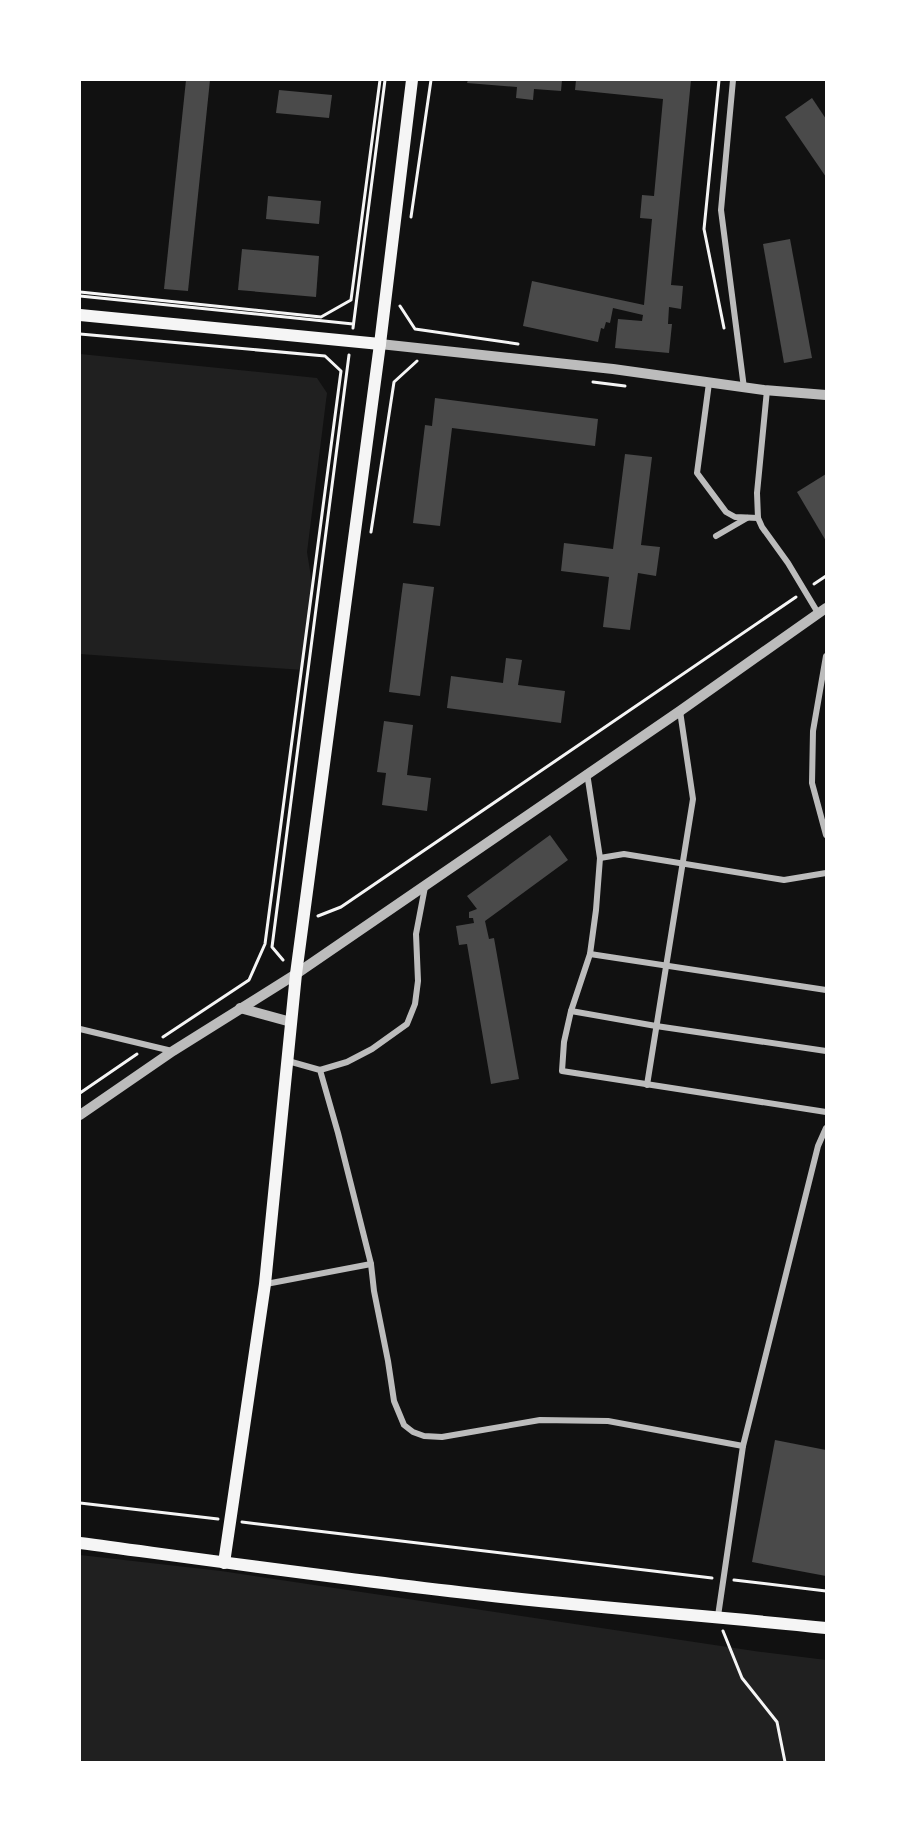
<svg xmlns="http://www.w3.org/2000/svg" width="906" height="1842" viewBox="0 0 906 1842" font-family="'PT Sans Narrow',sans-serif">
  <rect width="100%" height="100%" fill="#111"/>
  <g fill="#202020">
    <path d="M80,354L317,378L327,393L307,552L313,590L303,670L80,654Z"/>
    <path d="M80,1555L221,1571L761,1652L826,1660V1762H80Z"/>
  </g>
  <g fill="#4a4a4a">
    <path d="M186,80H210L188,291L164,289Z"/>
    <path d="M468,80H562L561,91L534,89L533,100L516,98L517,87L467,83Z"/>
    <path d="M576,80H691L671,285L683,286L681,309L669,307L668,324H672L669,353L615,348L618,319L642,321L643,315L613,308L610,323L606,322L604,329L601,328L598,342L523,326L532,281L644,305L652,219L640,218L642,195L654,196L663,99L575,90Z"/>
    <path d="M279,90L332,95L329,118L276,113Z"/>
    <path d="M812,98L826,119V177L785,117Z"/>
    <path d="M268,196L321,201L319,224L266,219Z"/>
    <path d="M790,239L812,358L784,363L763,244Z"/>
    <path d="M242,249L319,256L316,297L238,290Z"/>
    <path d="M435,398L598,419L595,446L452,428L440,526L413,523L425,425L432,426Z"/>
    <path d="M625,454L652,457L641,545L660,547L656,576L638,573L630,630L603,627L609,577L561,571L564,543L613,549Z"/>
    <path d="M826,474V541L797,492Z"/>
    <path d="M403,583L434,587L420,696L389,692Z"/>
    <path d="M506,658L522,660L518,685L565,691L561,723L447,708L451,676L503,683Z"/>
    <path d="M384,721L413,725L407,775L431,778L427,811L382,805L386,773L377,772Z"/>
    <path d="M550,835L568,860L485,921L489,939L494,938L519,1079L491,1084L467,944L459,945L456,926L474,923L473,918H469V912L477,909L467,896Z"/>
    <path d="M775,1440L826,1450V1576L752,1562Z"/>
  </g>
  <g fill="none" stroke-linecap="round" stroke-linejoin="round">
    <g stroke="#f5f5f5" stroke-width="3">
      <path d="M719,80L704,229L724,328"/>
      <path d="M411,217L431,80"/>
      <path d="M80,292L321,317L351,300L380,80"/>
      <path d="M80,296L353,324"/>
      <path d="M400,306L415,329L518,344"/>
      <path d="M353,328L385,80"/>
      <path d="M80,334L325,356L341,371L265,944L249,980L163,1037"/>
      <path d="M593,382L625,386"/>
      <path d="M371,532L394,382L417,361"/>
      <path d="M814,584L826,576"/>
      <path d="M318,916L341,907L796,597"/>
      <path d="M283,960L272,947L349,355"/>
      <path d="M80,1093L137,1054"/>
      <path d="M80,1503L218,1519"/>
      <path d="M242,1522L712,1578"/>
      <path d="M734,1580L826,1591"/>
      <path d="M723,1631L742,1678L777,1722L785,1762"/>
    </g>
    <g stroke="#bcbcbc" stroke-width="6">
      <path d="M733,80L721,210L744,388"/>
      <path d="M709,383L697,473L726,512L735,517L758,518"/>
      <path d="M767,390L757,493L758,518L762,527L788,563L818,613"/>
      <path d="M716,536L747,518"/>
      <path d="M826,656L813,731L812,783L826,835"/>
      <path d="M587,773L600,858L596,910L590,954L571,1011L564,1042L562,1071L826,1112"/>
      <path d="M600,858L624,854L784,880L826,873"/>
      <path d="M590,954L826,990"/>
      <path d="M571,1011L656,1026L826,1051"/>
      <path d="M80,1029L172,1051"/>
      <path d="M288,1061L320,1070L338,1133L371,1264L374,1291L388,1361L394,1401L404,1425L413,1432L424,1436L442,1437L540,1420L608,1421L743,1446"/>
      <path d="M320,1070L347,1062L372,1049L407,1024L415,1004L418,981L416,934L425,887"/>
      <path d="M647,1085L693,799L680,711"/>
      <path d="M266,1284L371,1264"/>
      <path d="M718,1616L743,1446L818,1146L826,1128"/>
    </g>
    <g stroke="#bcbcbc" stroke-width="10">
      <path d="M380,344L613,369L764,390L826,395"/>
      <path d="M240,1008L291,1022"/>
      <path d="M80,1115L173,1051L296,974L680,711L826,608"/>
    </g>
    <g stroke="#f5f5f5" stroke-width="12">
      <path d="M80,315L380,344"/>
      <path d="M80,1543C214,1561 349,1580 484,1595C598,1608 712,1616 826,1628"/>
      <path d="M224,1563L265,1284L296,974L380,344L412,80"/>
    </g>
  </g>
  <rect width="906" height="1842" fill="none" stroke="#ffffff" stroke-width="162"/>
</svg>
